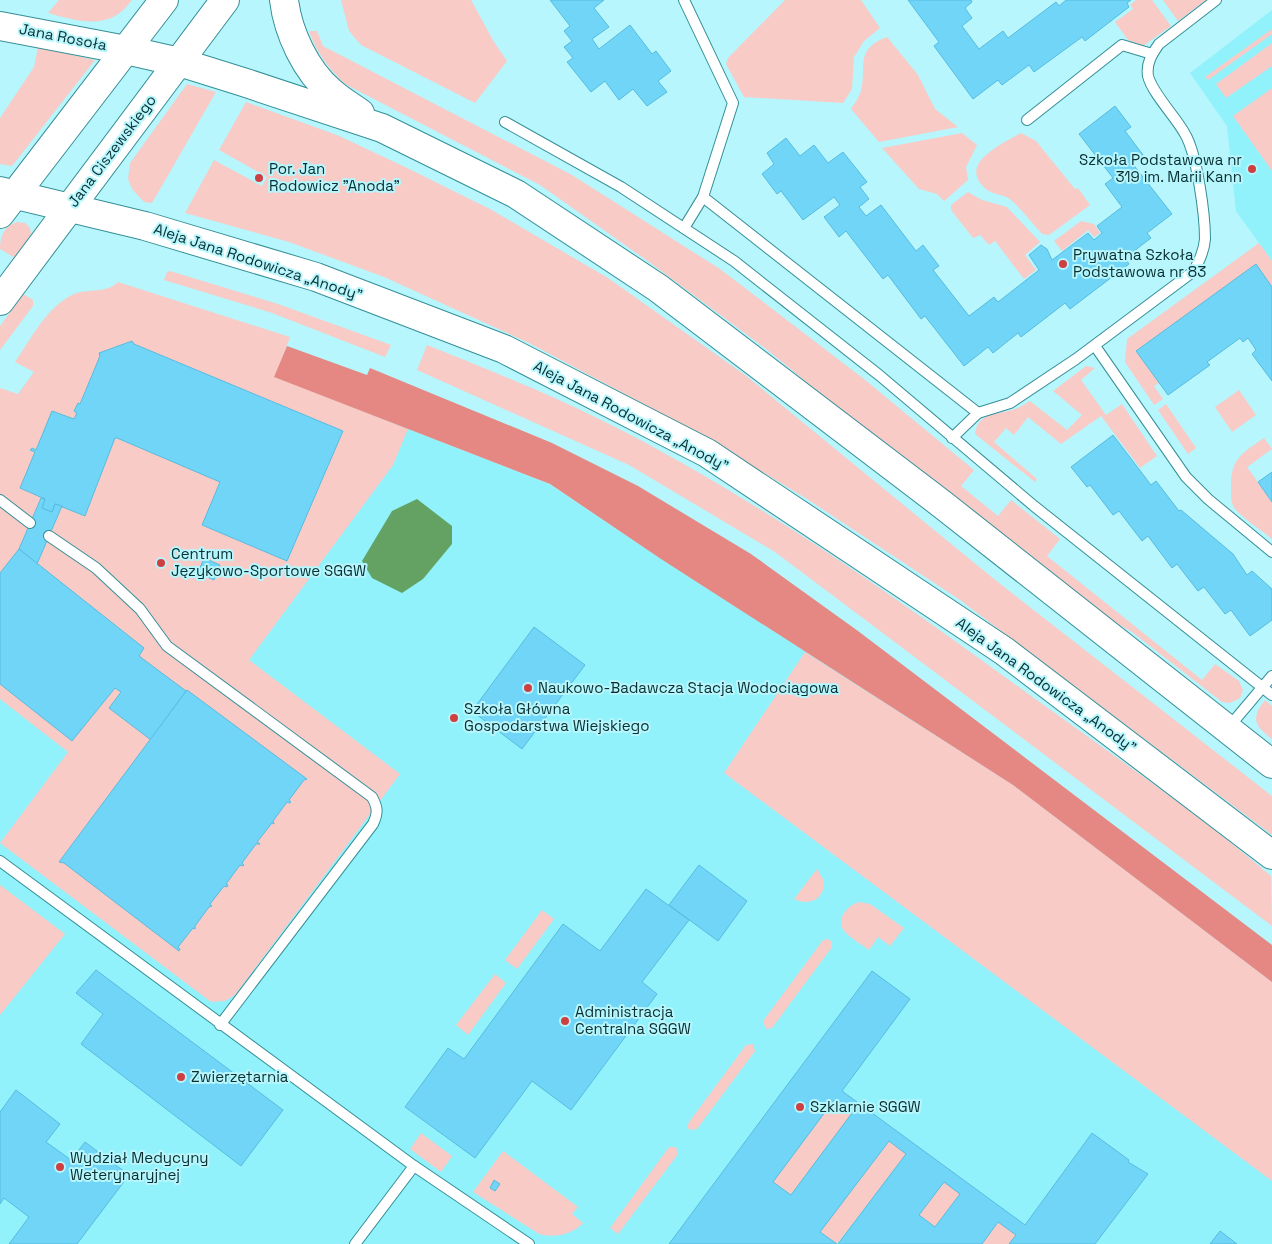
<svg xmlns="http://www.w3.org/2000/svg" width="1272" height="1244" viewBox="0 0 1272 1244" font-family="'Space Grotesk',sans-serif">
  <rect width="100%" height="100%" fill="#b7f6fc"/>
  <g fill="#91f2fb">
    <path d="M1272,10V261L1236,211L1227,126L1190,73Z"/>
    <path d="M69,323L166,335L549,484L661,559L1013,785L1272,982V1244H0V419Z"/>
  </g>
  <g fill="#f8cbc7">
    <path d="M59,0H132C110,31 80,22 48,13Z"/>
    <path d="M341,0H471L494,42L507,61L475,103L361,45L349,31Z"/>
    <path d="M785,0H861L880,28L864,41L854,57L852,89L843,103L744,97L726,64L728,58Z"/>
    <path d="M1136,0H1152L1171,26L1143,46L1128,40L1115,22L1133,9L1130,5Z"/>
    <path d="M1163,0H1206L1178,21Z"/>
    <path d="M1272,29V34L1208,80L1205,77Z"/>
    <path d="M309,31H317L323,46L572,175L720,269L864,379L974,470L961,486L998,516L1011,500L1060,539L1047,556L1202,680L1215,664L1239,681L1243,690L1240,698L1230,703L1222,702L1132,632L1068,595L766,349L649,262L540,185L345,84C329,69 316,52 309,31Z"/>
    <path d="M887,37L918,75L935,109L958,127L879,142L851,109C855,103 859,97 861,91C867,67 854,49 887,37Z"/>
    <path d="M1272,43V66L1226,98L1216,84Z"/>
    <path d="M38,47L95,60L12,166L0,164V118L34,67Z"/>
    <path d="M187,84L216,92L152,203L144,202L132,189L128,179L130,163Z"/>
    <path d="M1272,88V171L1233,116Z"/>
    <path d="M246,102L337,135L403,166L490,209L608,278L745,375L994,579L1272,796V835L960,600L807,499L696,432L529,343L384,277L289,242L185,213L214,160L262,186L267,177L219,150Z"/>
    <path d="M962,133L977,145L966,167L968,180L944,201L937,194L919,189L882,148Z"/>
    <path d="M1021,133L1036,141L1075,189L1078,188L1090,205L1049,235L1042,234C1032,223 1022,210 1011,200C1004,194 993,195 986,189C956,164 1003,143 1021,133Z"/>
    <path d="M968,192L982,200L1007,207L1040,242L1025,255L1036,270L1024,279L995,241L989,245L980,235L973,238L951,210V205Z"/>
    <path d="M1081,221L1094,224L1100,233L1094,237L1088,230L1062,251L1054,241Z"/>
    <path d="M17,222L25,223L30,228L31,234L15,258L0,249C0,236 4,226 17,222Z"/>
    <path d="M1259,243L1272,261V287L1256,265L1136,351L1159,383L1154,386L1163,399L1154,405L1125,362L1127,339Z"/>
    <path d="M170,271L278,304L391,345L385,357L272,313L164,280L167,272Z"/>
    <path d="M118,282L290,337L275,377L408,429L393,465L249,660L400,774L235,995L225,1001L211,1002L0,843L68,752L0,699V388L18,394L34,372L15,362C31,339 47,306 74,294C89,288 106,294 118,282Z"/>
    <path d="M23,294L33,300V306L0,350V326Z"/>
    <path d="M427,345C488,370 549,393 607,423C759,499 897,599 1034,698C1114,756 1196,812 1271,876L1272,926L775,552L629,465L417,370Z"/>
    <path d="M1086,366L1095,368L1081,380L1106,415L1122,404L1157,456L1140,468L1101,416L1061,444L1028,417L1014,435L1006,428L994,442L1037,479L1035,482L975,434C978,412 996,415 1012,410C1019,408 1024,405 1030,401L1067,430L1082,415L1053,391Z"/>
    <path d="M1239,390L1256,415L1232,432L1215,407Z"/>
    <path d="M1166,404L1196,448L1188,454L1158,410Z"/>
    <path d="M1264,438L1272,449L1247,467L1272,502V539C1260,529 1245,520 1235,509C1231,504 1231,496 1231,490C1230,459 1241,454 1264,438Z"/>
    <path d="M805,652L1013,785L1272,982V1181L724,773Z"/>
    <path d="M1265,700L1272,706V739C1255,726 1250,719 1265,700Z"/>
    <path d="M817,869L824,881C825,898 810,907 794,899Z"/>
    <path d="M0,885L65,934L0,1015Z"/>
    <path d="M859,902L870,904L904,928L890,946L878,937L869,950C861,944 852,939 846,933C834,921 846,906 859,902Z"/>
    <path d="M542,910L554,919L517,969L505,960Z"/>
    <path d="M828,939L832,942V947L772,1028L766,1029L763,1021L823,940Z"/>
    <path d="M495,974L506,983L468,1035L456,1025Z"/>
    <path d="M753,1044L755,1051L697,1129L690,1130L687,1127L689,1122L746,1045Z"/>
    <path d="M834,1100L852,1113L791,1195L773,1182Z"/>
    <path d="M421,1133L452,1156L441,1172L410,1149Z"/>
    <path d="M889,1141L906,1154L837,1244L820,1232Z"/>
    <path d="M669,1147H676L678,1154L618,1234L610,1228Z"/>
    <path d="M503,1151L578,1207L572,1214L583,1223C572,1235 554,1238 539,1234L473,1192Z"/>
    <path d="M944,1182L960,1194L935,1227L919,1215Z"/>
    <path d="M998,1222L1016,1235L1009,1244H982Z"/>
  </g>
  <path fill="#e58883" d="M287,346L367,375L370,368L552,443L638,486L751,554L858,631L1272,945V982L1013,785L661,559L550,484L274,377Z"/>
  <path fill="#63a262" d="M417,499L452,526V544L423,579L402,593L372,578L362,561L392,511Z"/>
  <g fill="#71d5f8" stroke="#57bcdf" fill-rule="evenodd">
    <path d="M550,0H604L594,8L609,27L592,39L599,49L630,25L652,54L656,51L671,71L658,81L667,92L647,106L633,89L619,100L605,81L591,92L567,62L573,58L564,47L572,41L564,31L570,26Z"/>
    <path d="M908,0H971L972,2L965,8L972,18L962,26L979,49L1003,31L1008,38L1056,2L1059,6L1066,0H1131L1127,3L1129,7L1085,41L1082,37L1034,72L1029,65L1002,85L998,80L973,99L934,46L939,42Z"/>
    <path d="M1115,106L1131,127L1125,131L1143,155L1132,163L1172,214L1147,233L1151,238L1125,258L1129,264L1070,309L1065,303L1021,337L1018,333L993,353L988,347L964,366L925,316L921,319L888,275L883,279L846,231L839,237L824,217L840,205L834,197L803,220L781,191L777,194L762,174L774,164L767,153L786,138L800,156L814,145L828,163L843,152L867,182L860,187L869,199L859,207L866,216L881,205L916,251L923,245L939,266L933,270L969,316L994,297L998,302L1039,270L1029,255L1041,245L1047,249L1052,260L1088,233L1094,240L1102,233L1097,226L1122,207L1105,184L1113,178L1079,134Z"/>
    <path d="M1256,264L1272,287V381L1252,354L1256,350L1248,338L1243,342L1240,338L1207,362L1210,365L1168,395L1136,351Z"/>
    <path d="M132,341L134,344L343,431L287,561L202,525L220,482L117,438H115L85,516L55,504L52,512L42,508L45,499L20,488L35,452L30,450L32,448L36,450L52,411L74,419L77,413L74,411L78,403L80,404L100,356L99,353Z"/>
    <path d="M1113,435L1151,485L1156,481L1179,511L1181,510L1233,554L1247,575L1252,571L1272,589V620L1250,636L1231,610L1225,614L1204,587L1198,591L1177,564L1172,568L1148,536L1142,541L1119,511L1113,515L1090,485L1087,487L1071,467Z"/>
    <path d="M1272,472V502L1258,482Z"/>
    <path d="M41,498L45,499L42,508L52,512L55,504L62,506L37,564L19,549Z"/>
    <path d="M19,549L144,648L139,656L186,691L151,740L109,708L121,692L115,688L72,741L0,684V573Z"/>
    <path d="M204,558L220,565L214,580L198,573Z"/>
    <path d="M534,627L585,665L522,749L472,711Z"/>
    <path d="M187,690L307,779L304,780L289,800L291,802L289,803L287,802L273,821L274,824L272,823L257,842L260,844H256L242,863L244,865L242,866L240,865L226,884L228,885L227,887L224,886L210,904L212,906L209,907L195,926V929L193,928L178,947L180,949L179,951L64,863L59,862Z"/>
    <path d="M699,865L747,901L718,941L669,905Z"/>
    <path d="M646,889L689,920L642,982L657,994L571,1110L532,1081L475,1158L405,1107L448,1048L464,1059L563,924L600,951Z"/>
    <path d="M96,970L283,1110L241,1166L81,1044L103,1014L76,993Z"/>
    <path d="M872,971L910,999L842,1091L1025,1225L1092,1133L1129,1160L1128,1162L1148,1174L1095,1244H1009L1016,1235L998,1222L982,1244H838L906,1154L889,1141L820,1232L837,1244H669ZM834,1100L852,1113L791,1195L773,1182ZM944,1182L960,1194L935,1227L919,1215Z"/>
    <path d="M16,1090L60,1124L46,1142L71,1160L85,1142L129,1175L77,1244H9L29,1217L4,1198L0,1204V1112Z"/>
    <path d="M494,1180L500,1184L495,1191L490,1188Z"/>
    <path d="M1220,1231L1237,1244H1210Z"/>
  </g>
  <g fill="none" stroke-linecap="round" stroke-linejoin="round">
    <g stroke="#358f97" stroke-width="12">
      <g id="lane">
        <path d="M1027,120L1122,45L1152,54"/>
        <path d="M505,122L621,187L734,261L879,375L1034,506L1272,695"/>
        <path d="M703,197L978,413"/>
        <path d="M684,228L703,197L733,103L684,0"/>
        <path d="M1095,346L1186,477L1208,499L1272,552"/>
        <path d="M952,438L978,413L1010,403L1076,359L1194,271C1199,261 1204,251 1205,239C1205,215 1197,154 1185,134C1176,117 1152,93 1148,76C1146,63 1152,54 1159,44L1216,0"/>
        <path d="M0,500L30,523"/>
        <path d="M49,536L96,568L140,609L167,646L372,797C378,808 378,813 373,824L220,1025"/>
        <path d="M1228,728L1272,676"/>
        <path d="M0,861L414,1166L529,1244"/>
        <path d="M355,1244L414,1166"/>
      </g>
    </g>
    <g stroke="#358f97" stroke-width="30">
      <g id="secondary">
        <path d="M284,0C288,33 306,71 331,92C340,100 350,106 360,113"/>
        <path d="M0,26L126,50L179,62L243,82L382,128L516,194L658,288L943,505L1272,764"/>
        <path d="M0,191L145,226L316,277L504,349L707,453L1004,651L1272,855"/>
        <path d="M0,214L164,0"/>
        <path d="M0,301L225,0"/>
      </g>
    </g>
    <use href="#lane" stroke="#fff" stroke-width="10"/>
    <use href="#secondary" stroke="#fff" stroke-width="28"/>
  </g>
  <g fill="#ce3f42" stroke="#b7f6fc" stroke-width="2">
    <circle cx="1252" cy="169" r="5"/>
    <circle cx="259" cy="178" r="5"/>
    <circle cx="1063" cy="264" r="5"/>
    <circle cx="161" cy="563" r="5"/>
    <circle cx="528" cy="688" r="5"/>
    <circle cx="454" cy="718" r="5"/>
    <circle cx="565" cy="1021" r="5"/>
    <circle cx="181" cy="1077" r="5"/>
    <circle cx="800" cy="1107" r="5"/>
    <circle cx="60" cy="1167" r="5"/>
  </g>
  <g text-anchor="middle" stroke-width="4" stroke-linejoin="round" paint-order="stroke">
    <g font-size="15" fill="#082f32" stroke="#b7f6fc">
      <text transform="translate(63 37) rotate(11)" y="5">Jana Rosoła</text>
      <text transform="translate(112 151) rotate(-53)" y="5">Jana Ciszewskiego</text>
      <text transform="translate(258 262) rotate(18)" y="5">Aleja Jana Rodowicza „Anody”</text>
      <text transform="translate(631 416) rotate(28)" y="5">Aleja Jana Rodowicza „Anody”</text>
      <text transform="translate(1046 685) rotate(36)" y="5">Aleja Jana Rodowicza „Anody”</text>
    </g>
    <g font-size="15" fill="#082f32" stroke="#b7f6fc" text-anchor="start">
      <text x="1242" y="165" text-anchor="end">Szkoła Podstawowa nr<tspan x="1242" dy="17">319 im. Marii Kann</tspan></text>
      <text x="269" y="174">Por. Jan<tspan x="269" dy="17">Rodowicz "Anoda"</tspan></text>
      <text x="1073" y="260">Prywatna Szkoła<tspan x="1073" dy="17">Podstawowa nr 83</tspan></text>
      <text x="171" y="559">Centrum<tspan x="171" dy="17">Językowo-Sportowe SGGW</tspan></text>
      <text x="538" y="693">Naukowo-Badawcza Stacja Wodociągowa</text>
      <text x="464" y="714">Szkoła Główna<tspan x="464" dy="17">Gospodarstwa Wiejskiego</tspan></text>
      <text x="575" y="1017">Administracja<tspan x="575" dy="17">Centralna SGGW</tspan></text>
      <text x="191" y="1082">Zwierzętarnia</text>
      <text x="810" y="1112">Szklarnie SGGW</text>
      <text x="70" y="1163">Wydział Medycyny<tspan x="70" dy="17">Weterynaryjnej</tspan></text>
    </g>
  </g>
</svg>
